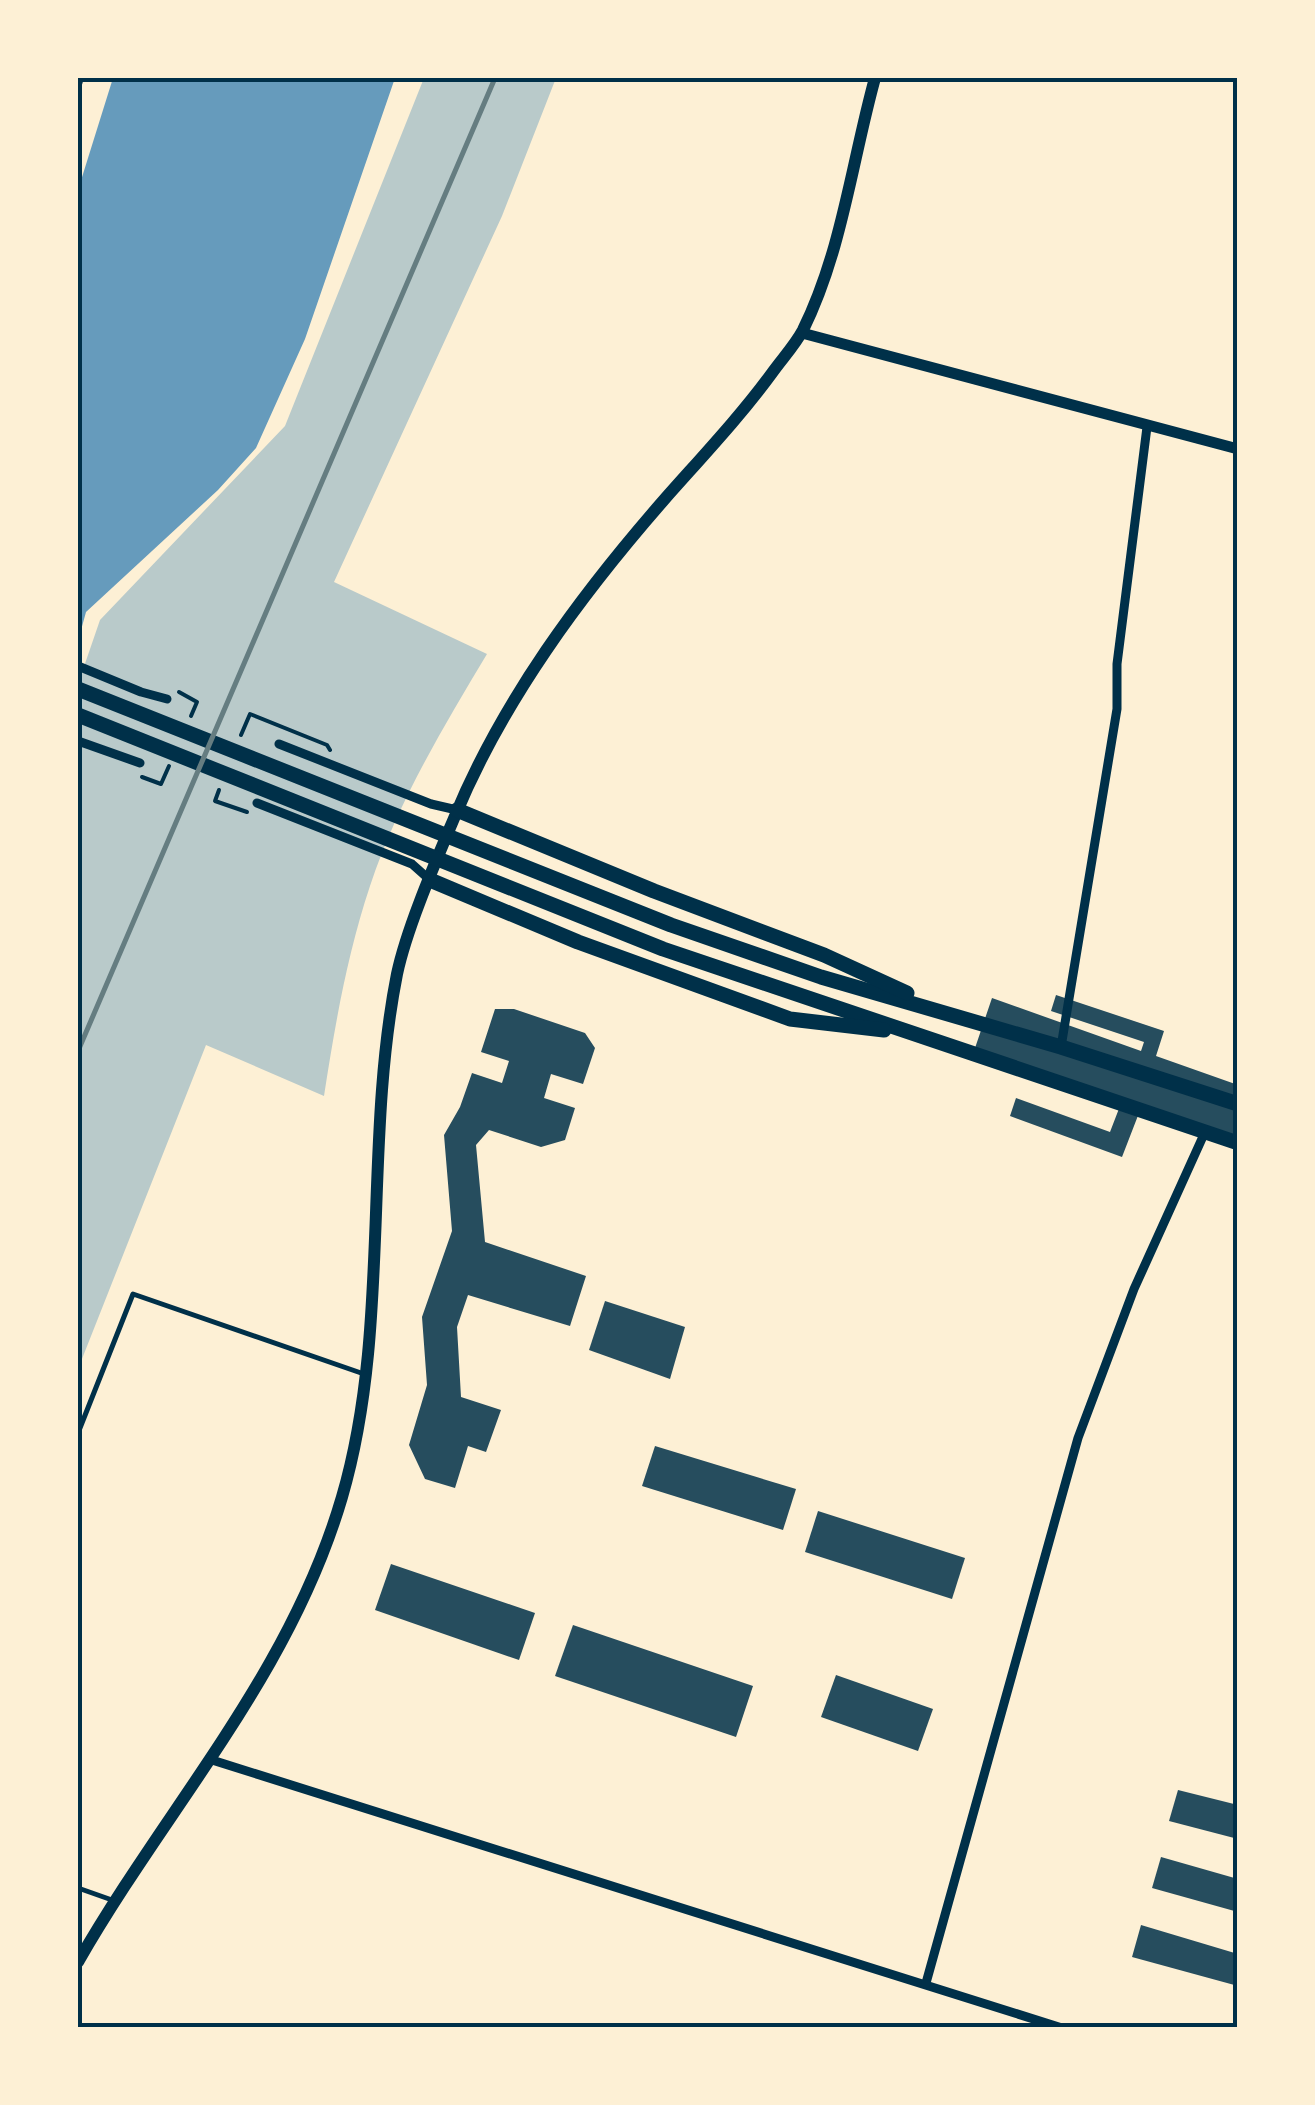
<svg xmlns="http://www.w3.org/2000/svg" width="1315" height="2105" viewBox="0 0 1315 2105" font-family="'Fira Sans',sans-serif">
  <rect width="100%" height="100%" fill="#fdf0d5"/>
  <path fill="#b9caca" d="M424,78H556L502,216L334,582L487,654C442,729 397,804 370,886C347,955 335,1025 324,1096L206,1045L78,1369V684L100,620L285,426Z"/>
  <path fill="#669bbc" d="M113,78H395L305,339L256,448L218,490L86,612L78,641V190Z"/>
  <g fill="#264d5e">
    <path d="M1056,995L1164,1031L1156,1056L1238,1085V1149L1139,1113L1122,1157L1010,1116L1016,1098L1110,1132L1120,1106L974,1051L992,998L1141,1051L1144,1042L1051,1011Z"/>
    <path d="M495,1009H514L585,1033L595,1048L583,1084L551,1074L544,1098L575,1108L565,1140L541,1147L489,1130L476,1145L485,1242L586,1276L570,1326L468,1295L457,1327L461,1397L501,1410L486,1452L468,1446L455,1488L425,1479L409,1445L427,1385L422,1317L452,1231L444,1135L460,1107L472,1073L502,1083L509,1061L481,1052Z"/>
    <path d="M605,1301L685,1327L670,1379L589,1350Z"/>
    <path d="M655,1446L796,1489L783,1530L642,1486Z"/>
    <path d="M818,1511L965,1558L952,1599L805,1552Z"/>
    <path d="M391,1564L535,1613L519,1660L375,1610Z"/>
    <path d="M573,1625L753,1686L736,1737L555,1676Z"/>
    <path d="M836,1675L933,1709L918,1751L821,1717Z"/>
    <path d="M1178,1790L1238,1805V1839L1169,1821Z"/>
    <path d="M1161,1857L1238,1879V1912L1152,1888Z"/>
    <path d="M1141,1925L1238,1954V1986L1132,1957Z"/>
  </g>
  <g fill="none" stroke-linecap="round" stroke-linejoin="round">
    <g stroke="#003049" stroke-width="4">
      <path d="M78,91L82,78"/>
      <path d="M179,692L197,702L191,716"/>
      <path d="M241,735L250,714L327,745L330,750"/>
      <path d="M142,777L161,784L169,766"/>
      <path d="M219,790L215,801L247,812"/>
    </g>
    <g stroke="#003049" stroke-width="5">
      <path d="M78,1433L133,1294L364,1374"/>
      <path d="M78,1888L112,1900"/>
    </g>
    <g stroke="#003049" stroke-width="9">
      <path d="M78,666L141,692L167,699"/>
      <path d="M78,741L140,763"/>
      <path d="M279,744L431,804L457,810"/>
      <path d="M257,803L412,864L430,880"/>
      <path d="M1061,1047L1117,709V664L1147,427"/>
      <path d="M212,1760L1062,2028"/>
      <path d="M926,1983L1078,1438L1134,1289L1205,1132"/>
    </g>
    <path stroke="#003049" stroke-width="11" d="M802,333L1238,449"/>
    <path stroke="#003049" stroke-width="12" d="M78,1962C168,1805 290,1675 342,1497C391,1330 363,1145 397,974C407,927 436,861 455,816C503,700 581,595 663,501C700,459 739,418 772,373C782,359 795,345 803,330C842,251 852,161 875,78"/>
    <g stroke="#003049" stroke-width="15">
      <path d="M78,689L671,925L821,977L1061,1047L1238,1104"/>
      <path d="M78,715L663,949L1238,1143"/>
      <path d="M457,810L654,891L824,955L907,993"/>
      <path d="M430,880L578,942L790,1019L884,1030"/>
    </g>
    <path stroke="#657d81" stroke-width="5" d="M78,1051L495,78"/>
  </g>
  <rect width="1315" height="2105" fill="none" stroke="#fdf0d5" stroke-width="160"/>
  <rect x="80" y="80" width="1155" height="1945" fill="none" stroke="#003049" stroke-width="4"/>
</svg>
